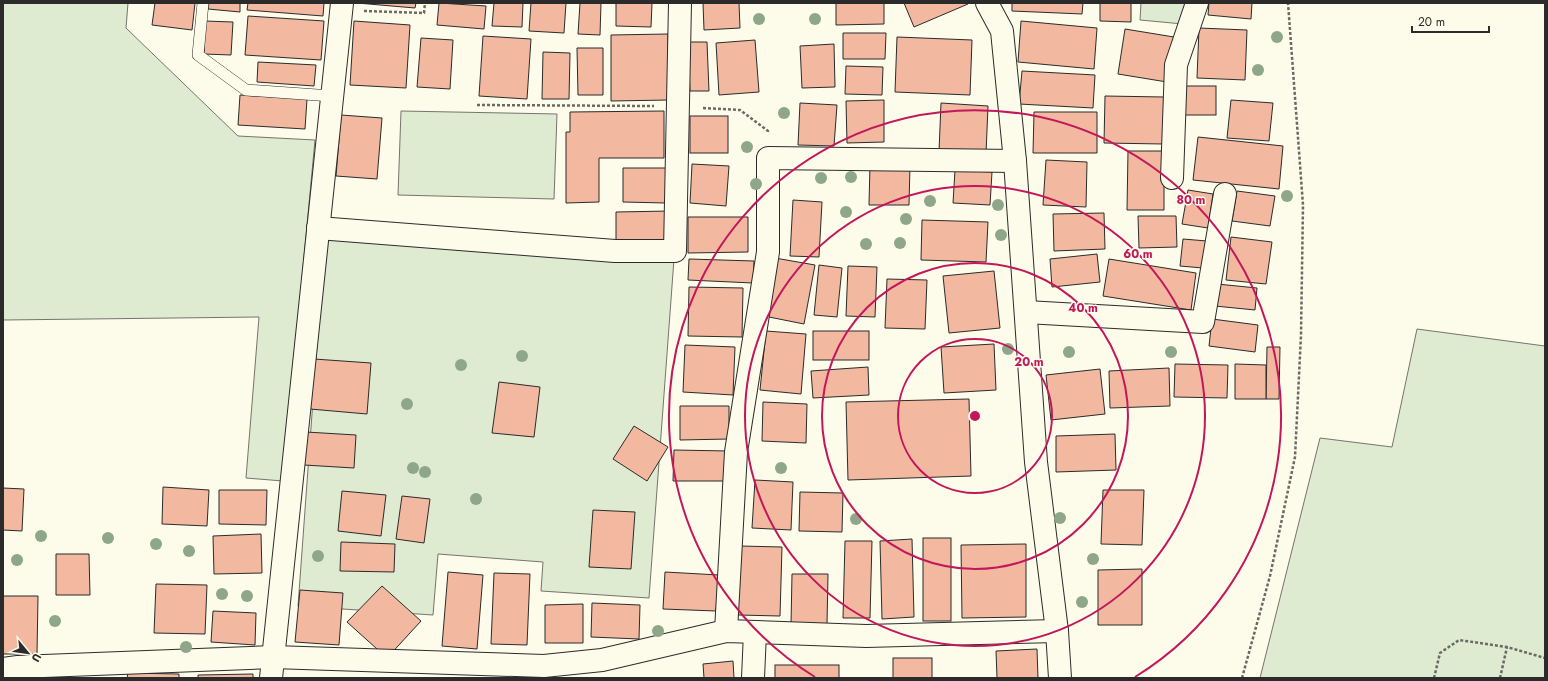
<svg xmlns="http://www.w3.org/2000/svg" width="1548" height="681" viewBox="0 0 1548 681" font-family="Jost,sans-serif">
  <rect width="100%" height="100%" fill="#fdfbea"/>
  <g fill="#deebd1" stroke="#74746e">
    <path d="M3,3H128L126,28L238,136L315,140L283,481L246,478L259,317L3,320Z"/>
    <path d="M1141,3H1185L1183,24L1140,20Z"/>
    <path d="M401,111L557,114L554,199L398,195Z"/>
    <path d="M325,236L674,259L649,598L541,591L543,562L438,554L433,615L298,606Z"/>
    <path d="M1417,329L1545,346V678H1260L1320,438L1392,447Z"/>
  </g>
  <g fill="#f2b8a0" stroke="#2b2b2b">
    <path d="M155,3H195L192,30L152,25Z"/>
    <path d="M209,3H240V12L208,9Z"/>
    <path d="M248,3H324L323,16L247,10Z"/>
    <path d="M357,3H416L415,8Z"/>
    <path d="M439,3L486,6L484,29L437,25Z"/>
    <path d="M494,3H523L522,27L492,26Z"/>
    <path d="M531,3H566L564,33L529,31Z"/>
    <path d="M580,3H601L600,35L578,34Z"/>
    <path d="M616,3H652L651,27L616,26Z"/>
    <path d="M703,3H739L740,28L704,30Z"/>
    <path d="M836,3H884V24L836,25Z"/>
    <path d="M904,3H968V4L914,27Z"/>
    <path d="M1012,3H1083L1082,14L1012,11Z"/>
    <path d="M1100,3H1131V22L1100,21Z"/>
    <path d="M1209,3H1252L1251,19L1208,15Z"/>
    <path d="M248,16L324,21L321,60L245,55Z"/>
    <path d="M205,21L233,22L231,55L204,54Z"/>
    <path d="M354,21L410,25L406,88L350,85Z"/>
    <path d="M1021,21L1097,28L1094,69L1018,62Z"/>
    <path d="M1199,28L1247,30L1245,80L1197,78Z"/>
    <path d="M1125,29L1174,37L1167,82L1118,74Z"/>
    <path d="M843,33H886L885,59H843Z"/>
    <path d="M668,34L669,100L611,101V35Z"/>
    <path d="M483,36L531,39L527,99L479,96Z"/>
    <path d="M897,37L972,40L970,95L895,92Z"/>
    <path d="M421,38L453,40L450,89L417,87Z"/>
    <path d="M755,40L759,92L719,95L716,43Z"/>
    <path d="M688,42H707L709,91H690Z"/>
    <path d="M834,44L835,87L802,88L800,46Z"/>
    <path d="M577,48H603V95H578Z"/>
    <path d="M543,52L570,53L569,99H542Z"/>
    <path d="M258,62L316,65L314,86L257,82Z"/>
    <path d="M846,66L883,67L882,95L845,94Z"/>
    <path d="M1022,71L1095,75L1093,108L1019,104Z"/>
    <rect x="1181" y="86" width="35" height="29"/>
    <path d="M240,95L307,99L305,129L238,125Z"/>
    <path d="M1105,96L1164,97L1163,144L1104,143Z"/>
    <path d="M884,100V142L847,143L846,101Z"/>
    <path d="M1231,100L1273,103L1269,141L1227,138Z"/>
    <path d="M800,103L837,105L834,146L798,145Z"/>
    <path d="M941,103L988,106L986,154L939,152Z"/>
    <path d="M664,111V158H599V202L566,203V132H570V112Z"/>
    <path d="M1034,112H1097V153H1033Z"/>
    <path d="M341,115L382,118L377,179L336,176Z"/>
    <rect x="690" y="116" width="38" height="37"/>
    <path d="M1198,137L1283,146L1279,189L1193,180Z"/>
    <path d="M1128,151H1164V210H1127Z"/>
    <path d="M1046,160L1087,162L1086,207L1043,205Z"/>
    <path d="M692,164L729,166L726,206L690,203Z"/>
    <path d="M870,164L910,165L909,205H869Z"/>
    <path d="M623,168H666V203L623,202Z"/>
    <path d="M955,170L992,172L990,205L953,203Z"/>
    <path d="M1188,190L1213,194L1208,228L1182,224Z"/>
    <path d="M1237,191L1275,196L1270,226L1232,221Z"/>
    <path d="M793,200L822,202L819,257L790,256Z"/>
    <path d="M670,211V245L616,246V212Z"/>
    <path d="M1104,213L1105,249L1054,251L1053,214Z"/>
    <path d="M1138,216H1176L1177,247L1139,248Z"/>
    <path d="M688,217H748V252L688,253Z"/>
    <path d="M922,220L988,222L986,262L921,260Z"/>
    <path d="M1231,237L1272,242L1266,284L1226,280Z"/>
    <path d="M1183,239L1207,241L1203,268L1180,266Z"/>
    <path d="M1097,254L1100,282L1052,287L1050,259Z"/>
    <path d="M775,258L815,265L804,324L764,316Z"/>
    <path d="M689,259L754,261L753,283L688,280Z"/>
    <path d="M1109,259L1196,273L1191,310L1103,296Z"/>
    <path d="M819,265L842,268L837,317L814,315Z"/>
    <path d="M848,266L877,267L875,317L846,316Z"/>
    <path d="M994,271L1000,328L949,333L943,276Z"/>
    <path d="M887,279L927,280L925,329L885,328Z"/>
    <path d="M1217,284L1257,288L1255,310L1215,306Z"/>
    <path d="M689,287L743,288L742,337L688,336Z"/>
    <path d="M1212,319L1258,325L1255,352L1209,346Z"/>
    <path d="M766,331L806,334L801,394L760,390Z"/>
    <rect x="813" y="331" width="56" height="29"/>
    <path d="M994,344L996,390L944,393L941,347Z"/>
    <path d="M685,345L735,347L733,395L683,392Z"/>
    <path d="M1267,347H1280L1279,399H1266Z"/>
    <path d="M314,359L371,363L367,414L310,409Z"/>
    <path d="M1175,364L1228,365L1227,398L1174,397Z"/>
    <path d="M1235,364L1266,365V399H1235Z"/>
    <path d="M868,367L869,395L813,398L811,371Z"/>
    <path d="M1169,368L1170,406L1110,408L1109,371Z"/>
    <path d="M1100,369L1105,414L1051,420L1046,375Z"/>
    <path d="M499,382L540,387L534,437L492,433Z"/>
    <path d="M969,399L971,476L848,480L846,402Z"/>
    <path d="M763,402L807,404L806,443L762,441Z"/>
    <path d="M680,406H729V439L680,440Z"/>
    <path d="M634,426L668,447L647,481L613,459Z"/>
    <path d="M306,432L356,435L354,468L304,465Z"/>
    <path d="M1115,434L1116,470L1056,472V436Z"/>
    <path d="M674,450L729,451V481H673Z"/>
    <path d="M755,480L793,482L791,530L752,528Z"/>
    <path d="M163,487L209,490L207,526L162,524Z"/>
    <path d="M3,488L24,489L22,531L3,530Z"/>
    <path d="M219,490H267L266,525L219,524Z"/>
    <path d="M1103,490H1144L1142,545L1101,544Z"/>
    <path d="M342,491L386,495L381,536L338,531Z"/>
    <path d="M800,492L843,493L842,532L799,531Z"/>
    <path d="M402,496L430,499L424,543L396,539Z"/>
    <path d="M593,510L635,512L631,569L589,567Z"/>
    <path d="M261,534L262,573L214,574L213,536Z"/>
    <rect x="923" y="538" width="28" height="83"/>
    <path d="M912,539L914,617L882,619L880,541Z"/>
    <path d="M845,541H872L870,618H843Z"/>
    <path d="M341,542L395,544L394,572L340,571Z"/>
    <path d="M1026,544V617L962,618L961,545Z"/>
    <path d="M740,546L782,547L780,616L738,615Z"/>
    <path d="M56,554H89L90,595H56Z"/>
    <path d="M1142,569V625H1098V570Z"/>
    <path d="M448,572L483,575L477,649L442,646Z"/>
    <path d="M665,572L719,575L716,611L663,609Z"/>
    <path d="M494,573L530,574L527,645L491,644Z"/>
    <path d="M792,574H828L827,625H791Z"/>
    <path d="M156,584L207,585L205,634L154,633Z"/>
    <path d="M382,586L421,621L387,658L347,622Z"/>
    <path d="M300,590L343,593L339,645L295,642Z"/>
    <path d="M3,596H38L37,654H3Z"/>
    <path d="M592,603L640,605L639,639L591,637Z"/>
    <path d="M583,604V643H545V605Z"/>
    <path d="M213,611L256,613L255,645L211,642Z"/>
    <path d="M1037,649L1038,678H997L996,651Z"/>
    <rect x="893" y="658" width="39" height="20"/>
    <path d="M733,661L734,678H704L703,664Z"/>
    <rect x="775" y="665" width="64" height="13"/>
    <path d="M128,673L179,674V678H127Z"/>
    <path d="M253,674V678H198V675Z"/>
  </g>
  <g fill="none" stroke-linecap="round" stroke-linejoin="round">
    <g stroke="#2b2b2b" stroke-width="12">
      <path id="service" d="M203,3L198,55L246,90L332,96"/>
    </g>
    <g stroke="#2b2b2b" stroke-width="24">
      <g id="minor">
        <path d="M987,3L1002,31L1015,161L1036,462L1057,631L1060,678"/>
        <path d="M1172,178L1176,65L1197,3"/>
        <path d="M318,228L615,251H675L680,3"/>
        <path d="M1026,312L1203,322L1225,194"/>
        <path d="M726,631L736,452L768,252V158L1015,161"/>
        <path d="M3,669L18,667L273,657L544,666L602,660L726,631L866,636L1057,631"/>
        <path d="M271,678L342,3"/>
        <path d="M753,678L755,632"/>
      </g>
    </g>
    <g stroke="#6a6964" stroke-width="2.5" stroke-dasharray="3 2" stroke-linecap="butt">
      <path d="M364,11L424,13L425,3"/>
      <path d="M477,105L654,106"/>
      <path d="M703,108L740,110L768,131V133"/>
      <path d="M1242,678L1270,576L1295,457L1301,335L1303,205L1288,3"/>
      <path d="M1434,678L1440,653L1459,640L1507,647L1545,658"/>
      <path d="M1500,678L1507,647"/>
    </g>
    <use href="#service" stroke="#fdfbea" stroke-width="11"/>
    <use href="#minor" stroke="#fdfbea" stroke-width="22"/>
  </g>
  <g fill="#8ea78a">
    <circle cx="759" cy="19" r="6"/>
    <circle cx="815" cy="19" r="6"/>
    <circle cx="1277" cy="37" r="6"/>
    <circle cx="1258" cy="70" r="6"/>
    <circle cx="784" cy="113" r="6"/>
    <circle cx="747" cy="147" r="6"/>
    <circle cx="851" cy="177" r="6"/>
    <circle cx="821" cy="178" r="6"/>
    <circle cx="756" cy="184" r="6"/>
    <circle cx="1287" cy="196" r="6"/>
    <circle cx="930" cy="201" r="6"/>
    <circle cx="998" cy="205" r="6"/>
    <circle cx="846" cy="212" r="6"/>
    <circle cx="906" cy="219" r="6"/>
    <circle cx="1001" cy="235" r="6"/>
    <circle cx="900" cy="243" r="6"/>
    <circle cx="866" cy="244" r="6"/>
    <circle cx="1008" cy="349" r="6"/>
    <circle cx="1069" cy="352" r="6"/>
    <circle cx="1171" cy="352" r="6"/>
    <circle cx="522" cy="356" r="6"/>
    <circle cx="461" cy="365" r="6"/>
    <circle cx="407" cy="404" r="6"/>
    <circle cx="413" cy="468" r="6"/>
    <circle cx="781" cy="468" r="6"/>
    <circle cx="425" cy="472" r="6"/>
    <circle cx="476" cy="499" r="6"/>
    <circle cx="1060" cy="518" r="6"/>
    <circle cx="856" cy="519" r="6"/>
    <circle cx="41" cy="536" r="6"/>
    <circle cx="108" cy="538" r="6"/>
    <circle cx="156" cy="544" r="6"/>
    <circle cx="189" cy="551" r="6"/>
    <circle cx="318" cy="556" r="6"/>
    <circle cx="1093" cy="559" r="6"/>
    <circle cx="17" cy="560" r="6"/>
    <circle cx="222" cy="594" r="6"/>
    <circle cx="247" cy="596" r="6"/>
    <circle cx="1082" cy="602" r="6"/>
    <circle cx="55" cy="621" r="6"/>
    <circle cx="658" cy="631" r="6"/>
    <circle cx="186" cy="647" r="6"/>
  </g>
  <g fill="none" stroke="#c2185b" stroke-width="2">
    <circle cx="975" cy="416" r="77"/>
    <circle cx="975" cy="416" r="153"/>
    <circle cx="975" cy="416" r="230"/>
    <path d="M815 677A306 306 0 1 1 1135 677"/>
  </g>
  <circle cx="975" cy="416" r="6" fill="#c2185b" stroke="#fdfbea" stroke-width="2"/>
  <g font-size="12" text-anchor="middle" font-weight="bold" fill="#c2185b" stroke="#fdfbea" stroke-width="3" stroke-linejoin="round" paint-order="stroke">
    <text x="1191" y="204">80 m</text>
    <text x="1138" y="258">60 m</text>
    <text x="1083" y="312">40 m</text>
    <text x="1029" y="366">20 m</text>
  </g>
  <rect width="1548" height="681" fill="none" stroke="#2b2b2b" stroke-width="8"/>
  <g transform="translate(28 653) rotate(119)" stroke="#fdfbea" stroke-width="3" paint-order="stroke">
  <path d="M0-3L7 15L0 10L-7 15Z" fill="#2b2b2b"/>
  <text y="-6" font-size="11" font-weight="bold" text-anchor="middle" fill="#2b2b2b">U</text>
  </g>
  <path d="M1412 26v6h77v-6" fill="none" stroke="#2b2b2b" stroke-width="2"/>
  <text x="1418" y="26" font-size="12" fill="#2b2b2b" stroke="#fdfbea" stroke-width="3" paint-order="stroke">20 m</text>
</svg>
